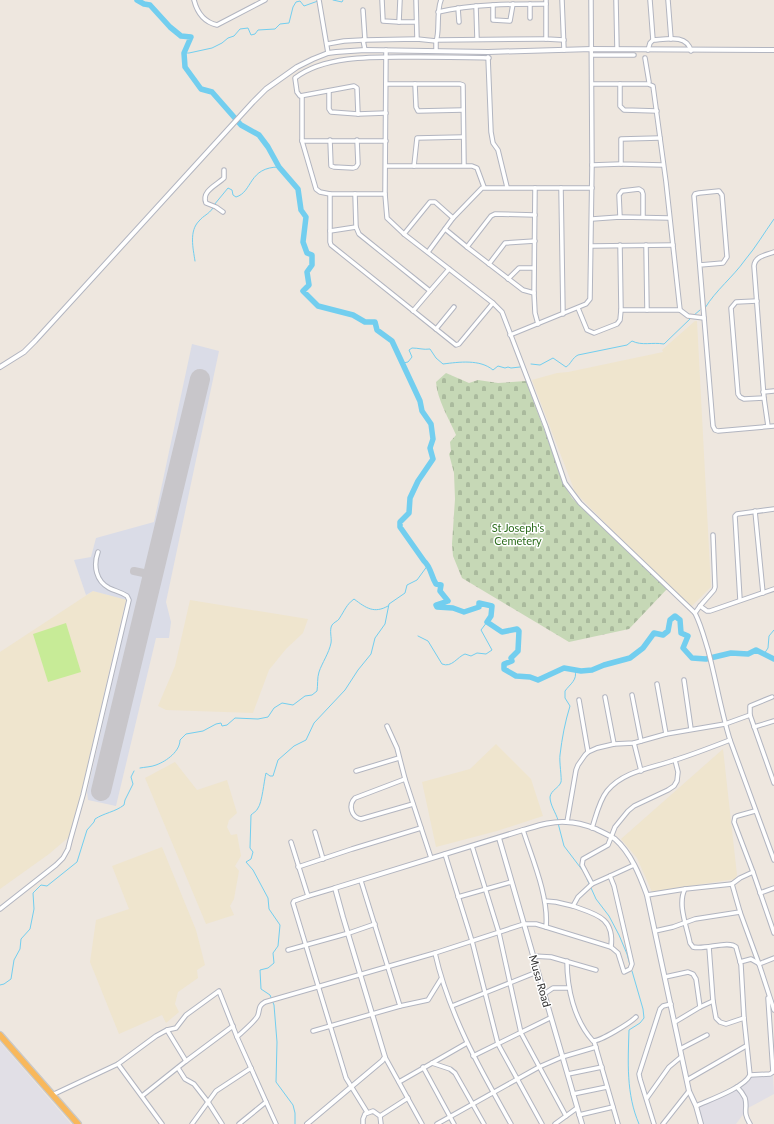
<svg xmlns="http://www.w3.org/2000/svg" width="774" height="1124" viewBox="0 0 774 1124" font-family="Lato,sans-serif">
  <defs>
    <pattern id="cemetery-stones" width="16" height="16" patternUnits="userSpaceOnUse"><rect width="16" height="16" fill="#c6d8b6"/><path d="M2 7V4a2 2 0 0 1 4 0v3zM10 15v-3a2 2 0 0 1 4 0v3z" fill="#aaba9d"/></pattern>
  </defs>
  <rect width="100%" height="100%" fill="#eee7df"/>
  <g fill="#e1dfe6">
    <path d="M0,1042L71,1124H0Z"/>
    <path d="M773,1076L774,1094L748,1108L736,1124H701L696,1109L736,1089L751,1077Z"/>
  </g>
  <g fill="#efe5ce">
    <path d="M695,321H697L711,587L691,607L617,535L575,492L532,380L557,373L568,372L663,352L662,350Z"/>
    <path d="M93,591L126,599L81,793L70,836L49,854L0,889V652Z"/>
    <path d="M190,600L308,619L303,633L286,649L269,670L253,713L166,710L158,706L175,666Z"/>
    <path d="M496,744L531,779L543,816L497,831L436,847L422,782L470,769Z"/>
    <path d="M723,749L737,875L735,879L652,892L637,858L621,839Z"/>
    <path d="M175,762L197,790L227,780L237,813L229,820L227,827L231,835L237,834L241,856L235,866L239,871L234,899L230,906L234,915L206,924L145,778Z"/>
    <path d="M162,847L196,930L205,965L197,970L198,978L178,992L175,1004L179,1012L166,1023L162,1015L119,1034L90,962L96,920L129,909L112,866Z"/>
  </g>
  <path fill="#dadce7" d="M192,344L219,351L166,602L171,622L169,638H156L116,806L88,800L87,792L131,601L93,591L86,595L74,560L91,557L96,538L154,522Z"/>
  <path fill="url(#cemetery-stones)" d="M446,373L469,383L478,380L498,383L526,381L566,488L572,498L667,589L629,629L569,642L462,578L453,556L452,544L455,499L454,473L449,454L451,451L450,442L456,435C449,419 437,399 436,382Z"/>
  <path fill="#c7eb97" d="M66,623L81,672L48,682L33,634Z"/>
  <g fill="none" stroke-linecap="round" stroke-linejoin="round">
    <g stroke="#72ceef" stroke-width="1">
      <path d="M333,0L342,2L343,0"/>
      <path d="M184,53H189L212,48L222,43L228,38L234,36L240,29L248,28L251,35L255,34L258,30L275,29L280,24L289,23L293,7L296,2L300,1L304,6L318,1"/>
      <path d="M214,205L228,188L232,190L233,195L236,197C253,192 248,167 279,167"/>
      <path d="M195,261C193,248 189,231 199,221C204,215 208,215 213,208"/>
      <path d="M705,308C716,290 733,277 745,260C756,247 764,233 774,219"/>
      <path d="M693,316L700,310"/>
      <path d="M403,363L408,362L412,357L409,350L412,348C419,348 423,350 430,349L436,358L443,364C459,362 480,359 493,370L498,366L505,368L508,367L511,368L520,367"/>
      <path d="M531,364L540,365L553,358L566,367C571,364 572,358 578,355L627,345L632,341C642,346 652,342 664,344L691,318"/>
      <path d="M418,636L428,641L442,664C452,668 457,657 465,654L471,656L477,653L486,654L492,650L481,630L487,622"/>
      <path d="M764,654L768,648L769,636L774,630"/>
      <path d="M140,768C145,767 151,767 156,765C167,761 180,751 180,740L186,734L203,731L216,724L221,723L222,726L227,725L235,718L258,719L268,717L274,708L282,703L293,705L305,696L312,695L317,691C318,685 317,678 319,672C322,663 329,653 331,643C332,638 329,630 332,625C334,622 338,621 339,619C345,610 346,605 354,599C366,608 374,614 388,606"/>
      <path d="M558,820C556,813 550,805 550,797C551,790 559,788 561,782C562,780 559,760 560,755C562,738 565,722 570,706L565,698V691C570,684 578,680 575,670"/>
      <path d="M558,823L564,846L583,871"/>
      <path d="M587,879L596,899L609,916L619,935L627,954L630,965"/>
      <path d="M632,971L643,1009L644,1018L640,1023L629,1030C628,1062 626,1094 639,1124"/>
      <path d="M0,985L4,984L11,979L14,960L20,949L21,939L30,929L34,909L33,893L41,885L47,886L77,862L87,830L94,822L95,819C104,813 115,812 124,805L125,800L133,784L131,777L134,771"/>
      <path d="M295,1124V1113L293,1105L276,1082L277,1042L274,1005L270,995L261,989L260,970L268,968L274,963L273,953L278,946L280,925L269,909L268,898L253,870L246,862L251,859L253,852L250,848L251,815C253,813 257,811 258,808C262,803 264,781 266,773L270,776H273L278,760L294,746L306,740L314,723L345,690L358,670L371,654L375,638L385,624L389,604L405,593L407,585L417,580L428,565"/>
    </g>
    <path stroke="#72ceef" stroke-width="5.5" d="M137,0L144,4L150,5L170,27L181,36L191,37L184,53L185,67L201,89L212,92L241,125L259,135L268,147L279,167L298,189L301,210L306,217L303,242L307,253L312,255V265L307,272L309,285L303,291L318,306L353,315L365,322H375L377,330L392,341L420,401L422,411L431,424L433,439L430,448L433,459L418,481L410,498L409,513L400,522V527L424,561C431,567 431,576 436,584L441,585L440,591L448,601L436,605L437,607L453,608L464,612L479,607V603L492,606L491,616L487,622L502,632L517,629L519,631L518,651L511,658L512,661L504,664V669L516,676L530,677L538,680L564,668L581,671L592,670L604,665L630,658L643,648L654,633L663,635L668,631L670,620L675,616L680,620L681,633L688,636L683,648L692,658L706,659L731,653L748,654L756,650L774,659"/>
    <path stroke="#c8c6ca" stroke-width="8" d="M134,571L153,575"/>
    <path stroke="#c8c6ca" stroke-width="20" d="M101,791L200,379"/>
    <g stroke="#b2b5c0" stroke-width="5.5">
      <g id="minor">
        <path d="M194,0C197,12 204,22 217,25L265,0"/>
        <path d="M319,0L328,53"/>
        <path d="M382,0L383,21L399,22"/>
        <path d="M400,0L399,22H416"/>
        <path d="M416,0L417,39"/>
        <path d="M546,0V39L564,40"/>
        <path d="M562,0L564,50"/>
        <path d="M616,0L617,49"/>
        <path d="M650,0L653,40"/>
        <path d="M668,0L671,39"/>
        <path d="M493,5V20L510,21L513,4"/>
        <path d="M476,6L477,39"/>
        <path d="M458,8L459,22"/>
        <path d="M363,10L365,40"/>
        <path d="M438,12C474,4 510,4 546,4"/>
        <path d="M530,18V4"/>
        <path d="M437,40L546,39"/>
        <path d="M327,44L344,41L363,40"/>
        <path d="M365,50L363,40H365L417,39L436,41C440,33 436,12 441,0"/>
        <path d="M386,50L385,194L387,218L404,234L493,303L502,312L546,427L565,483L580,503L695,613C701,625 704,637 708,650C716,680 721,711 730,740L774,860"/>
        <path d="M648,50L650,43L653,40C667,39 687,34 691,51"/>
        <path d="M436,51V41"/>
        <path d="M592,55H634"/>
        <path d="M488,57L491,132L493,143L498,150L507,187"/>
        <path d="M645,58L649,82"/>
        <path d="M386,84H460L463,85L464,165"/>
        <path d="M415,84L416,107L418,111L463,110"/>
        <path d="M592,84H648L653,86L666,182L680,310"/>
        <path d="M620,84V106L624,110L657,111"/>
        <path d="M329,91V109L331,112L358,114"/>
        <path d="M302,96V141H386"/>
        <path d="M386,113L358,114L357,88L354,86L300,96L297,92L295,78C326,54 380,57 418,57C441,57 465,57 489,58"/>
        <path d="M660,138L621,139V164L663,165"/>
        <path d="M330,140L331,166L334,167L353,168L356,167L358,164L357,140"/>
        <path d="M302,141L316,189L320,192L330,194"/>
        <path d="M592,165L621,164"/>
        <path d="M386,166H472L477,168L484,187"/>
        <path d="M414,166L417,138L463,137"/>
        <path d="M535,188L534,293L535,313L538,324"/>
        <path d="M561,188L563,314"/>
        <path d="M355,194L356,227L359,234L430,291L449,269"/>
        <path d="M385,194H330V242L331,245L456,345L459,344L493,303"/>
        <path d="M223,212L216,207L206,203C201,191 217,185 224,178V170"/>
        <path d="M620,217L619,195L622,191L639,189L642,191L643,194V217"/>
        <path d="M592,219L620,217L669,218"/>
        <path d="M445,229L467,247"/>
        <path d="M330,231L356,227"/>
        <path d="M404,234L430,202H435L453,218"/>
        <path d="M646,245L647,310"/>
        <path d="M591,246L673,245"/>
        <path d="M428,252L453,218L482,188H592"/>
        <path d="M489,264L505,243L535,241"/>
        <path d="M700,265L723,263L727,257L722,195L719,191L699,193L695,194L694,196L713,426L715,430L718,431L774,426"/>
        <path d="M508,279L519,268H534"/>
        <path d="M534,293L523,290L467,247L491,216L495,214L535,215"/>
        <path d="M757,301L736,302L731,308L738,394L740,397L744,399L764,398"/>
        <path d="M578,308L587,330L594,333L617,324L620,320L621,310L620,245"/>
        <path d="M621,310H680L688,316L704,318"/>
        <path d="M413,311L430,291"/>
        <path d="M436,329L454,307"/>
        <path d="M510,335L586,304L590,299L592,165L591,0"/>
        <path d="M763,392L774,391"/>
        <path d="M768,426L764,398L754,266C755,256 766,255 774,252"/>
        <path d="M755,511L763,593"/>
        <path d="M740,600L735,516L737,514L774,509"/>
        <path d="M700,606L714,590L715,587L713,535"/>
        <path d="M695,613L700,606L707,611H710L774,589"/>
        <path d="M684,680L691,729"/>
        <path d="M657,684L666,734"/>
        <path d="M632,695L641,741"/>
        <path d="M605,697L614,744"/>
        <path d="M579,700L588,752"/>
        <path d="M750,715L774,783"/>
        <path d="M387,726L397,748L405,779L431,858"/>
        <path d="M754,727L774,721"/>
        <path d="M634,743L641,771"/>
        <path d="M356,771L399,758"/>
        <path d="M405,779L355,798C348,805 351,817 361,819L413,804"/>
        <path d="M567,822L576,770L578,765L585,755L588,752L597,748L614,744L634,743L666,734L725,724L750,715V706L772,697"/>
        <path d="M592,828C596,816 599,801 607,791C623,771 652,768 675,760C694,754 712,747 730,740"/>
        <path d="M315,832L323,859"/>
        <path d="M291,842L308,896L335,888"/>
        <path d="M472,846L499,933L521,1033L566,1116"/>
        <path d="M445,854L472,941L498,1044L542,1124"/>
        <path d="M298,867L352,849L421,828"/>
        <path d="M753,872L734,822L735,817L737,816L755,811"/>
        <path d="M610,876L592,884L582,865L583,859L608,845L615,827L628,811L634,806L668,790L674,786L677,781L678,772L675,760"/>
        <path d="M760,893L774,888"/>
        <path d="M647,895L685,889"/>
        <path d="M308,896L294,901L293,903L346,1078L367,1112"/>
        <path d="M458,897L511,882"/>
        <path d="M545,901L556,902L573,906L578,897L592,884"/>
        <path d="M573,906C595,914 615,917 611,947"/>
        <path d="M0,909L56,865L63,858L68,849L70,841L83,795L129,600L127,596C121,592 115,591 109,588C96,581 93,566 98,552"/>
        <path d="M546,927L611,947L618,953L624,972L630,969L632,964L614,886L610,876L634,865"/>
        <path d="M655,931L673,927L695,919L740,912"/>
        <path d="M774,933L753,872L740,878L732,884L740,912L759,964L774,1010"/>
        <path d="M709,947L713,1001L716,1018L720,1022L726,1024L744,1018"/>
        <path d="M288,950L349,933L375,924"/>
        <path d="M435,953C449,1015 480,1069 511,1124"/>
        <path d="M533,956L551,957L596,970"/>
        <path d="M567,961C567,988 574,1020 593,1041C601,1041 630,1023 636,1017"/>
        <path d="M740,962L751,959L758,963"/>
        <path d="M759,964L774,958"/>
        <path d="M665,977L688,972L693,974L696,979L700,1007"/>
        <path d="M544,994L553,988H569"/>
        <path d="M400,1006L428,1000L441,979"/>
        <path d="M452,1006L537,972"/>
        <path d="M675,1022L700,1007L713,1001"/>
        <path d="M167,1030L186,1061"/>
        <path d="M313,1031L400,1006L361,881"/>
        <path d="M237,1037C242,1032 256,1021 258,1015C260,1009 258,1006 265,1002L435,953L524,924H536L546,927C549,897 532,858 523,830"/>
        <path d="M594,1041L618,1124"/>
        <path d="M680,1049L707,1035"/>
        <path d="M473,1056L550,1018"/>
        <path d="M385,1057L422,1124"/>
        <path d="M432,1063L450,1069L455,1073L484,1124"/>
        <path d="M118,1064L162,1124"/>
        <path d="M423,1067L454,1124"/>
        <path d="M178,1068L185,1079L194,1084L208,1102L222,1124"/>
        <path d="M568,1074L602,1067"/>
        <path d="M750,1075L770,1074L773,1072L768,998"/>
        <path d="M687,1080L746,1046"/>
        <path d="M399,1082L467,1043"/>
        <path d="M737,1087C740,1090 743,1094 745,1098C748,1109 742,1111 750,1124"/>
        <path d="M573,1094L607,1087"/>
        <path d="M52,1095L118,1064L156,1036L167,1030L176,1028L186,1015L219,991L237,1037L276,1124"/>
        <path d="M142,1096L186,1061L233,1026"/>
        <path d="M647,1098L669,1067L681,1057"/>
        <path d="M696,1106C709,1100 744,1088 750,1075L744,1018L741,965L736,947C729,940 705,950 693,947L690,943C687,927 677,904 685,889L732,884"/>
        <path d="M579,1115L613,1107"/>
        <path d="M380,1116L408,1098"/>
        <path d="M192,1124L216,1091L251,1068"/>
        <path d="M239,1124L266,1102"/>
        <path d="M363,1124V1119L365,1114L373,1111L380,1116L381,1124"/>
        <path d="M437,1124L539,1067L562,1057L596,1047"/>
        <path d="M555,1124L577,1108"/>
        <path d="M654,1124L640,1079L639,1074L660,1009L663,1006L671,1004"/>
        <path d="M663,1124L689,1091"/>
      </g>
    </g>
    <g stroke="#b2b5c0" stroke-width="6">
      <g id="tertiary">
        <path d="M0,367L24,352L35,341L253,102L266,89L297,67L313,59L328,53L336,52L365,50L488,52L592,49L774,50"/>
        <path d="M499,838L582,1124"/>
        <path d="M307,1124L382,1061L385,1057L343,917L335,888L523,830C537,826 551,821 566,822C576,822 586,825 596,829C602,832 609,835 615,839C631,853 640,876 647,895L689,1091L696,1106L701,1124"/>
      </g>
    </g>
    <g stroke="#c8c8c8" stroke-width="8">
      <path id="trunk" d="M0,1035L78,1124"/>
    </g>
    <use href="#minor" stroke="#fff" stroke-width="3.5"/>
    <use href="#tertiary" stroke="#fff" stroke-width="4"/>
    <use href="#trunk" stroke="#f8b85c" stroke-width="5.5"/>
  </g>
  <g text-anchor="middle" stroke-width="3" stroke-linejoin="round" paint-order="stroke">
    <g font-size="11" fill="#2b6b1b" stroke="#fff">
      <text x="518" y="532">St Joseph's<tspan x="518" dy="13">Cemetery</tspan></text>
    </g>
    <g font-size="11" fill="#2c2c2c" stroke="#fff">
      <text transform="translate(540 981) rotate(74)" y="4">Musa Road</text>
    </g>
  </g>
</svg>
